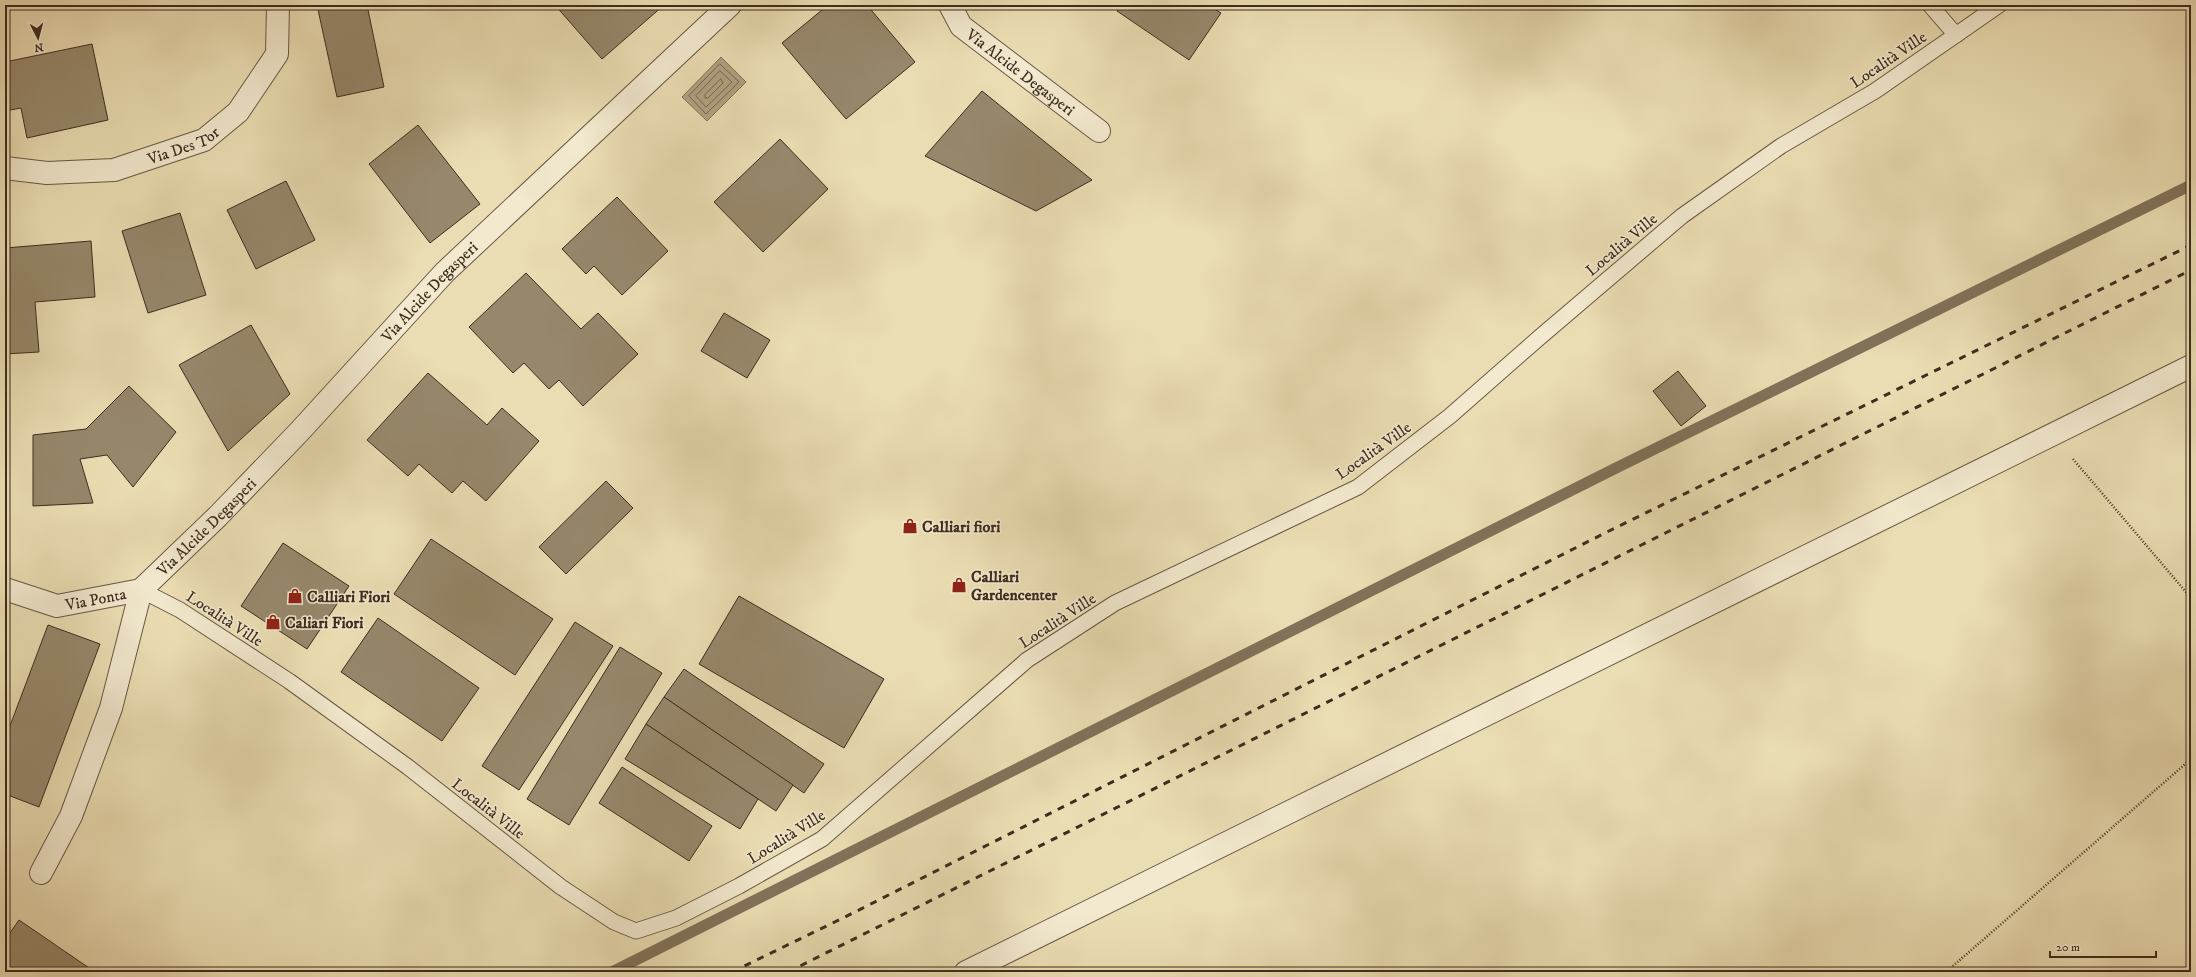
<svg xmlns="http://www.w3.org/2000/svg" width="2196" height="977" viewBox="0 0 2196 977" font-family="'IM FELL DW Pica',serif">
  <rect width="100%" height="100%" fill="#ebddb3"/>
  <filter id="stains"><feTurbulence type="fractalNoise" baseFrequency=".005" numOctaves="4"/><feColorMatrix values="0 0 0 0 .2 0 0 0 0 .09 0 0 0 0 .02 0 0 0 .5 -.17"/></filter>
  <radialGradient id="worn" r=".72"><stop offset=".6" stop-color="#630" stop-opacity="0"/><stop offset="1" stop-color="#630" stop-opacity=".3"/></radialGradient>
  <path fill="#b0a181" stroke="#82725a" d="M721,57L746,82L707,121L682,97Z"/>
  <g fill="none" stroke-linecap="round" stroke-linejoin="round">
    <g stroke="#766650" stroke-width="1">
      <path d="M720,64L739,82L706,114L689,96Z"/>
      <path d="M720,71L732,82L706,107L696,96Z"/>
      <path d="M721,79L723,83L708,98H705V95Z"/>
    </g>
    <path stroke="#82725a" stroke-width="11" d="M612,972L1616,468L2191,185"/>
  </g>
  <g fill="#97886c" stroke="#3d2c1f">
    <path d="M317,5H367L384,87L337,97Z"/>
    <path d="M555,5H664L602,59Z"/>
    <path d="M828,5H867L915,62L846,119L782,43Z"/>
    <path d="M1121,5H1208L1221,13L1189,60L1117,11Z"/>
    <path d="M92,44L108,120L27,138L21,108L5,111V62Z"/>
    <path d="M982,91L1092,180L1036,211L925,156Z"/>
    <path d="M418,125L480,204L430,243L369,164Z"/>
    <path d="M780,139L828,189L763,252L714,202Z"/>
    <path d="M286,181L315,240L256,269L227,210Z"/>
    <path d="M617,197L668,251L622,295L594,266L586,274L562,249Z"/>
    <path d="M180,213L206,295L148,313L122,231Z"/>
    <path d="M91,241L95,297L35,302L39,352L5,354V248Z"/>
    <path d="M526,273L581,329L598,313L638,354L583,406L559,380L549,389L524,363L513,373L469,327Z"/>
    <path d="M724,313L770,340L747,378L701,351Z"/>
    <path d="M251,325L290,394L228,451L179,365Z"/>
    <path d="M1678,371L1706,406L1681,426L1653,391Z"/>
    <path d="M428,373L487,425L502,408L539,441L486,501L463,481L452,493L419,464L408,476L367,440Z"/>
    <path d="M129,386L176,432L133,487L107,455L80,459L93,503L33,506V435L86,429Z"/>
    <path d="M606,481L633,508L566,574L539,547Z"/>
    <path d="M431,539L553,619L515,675L394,594Z"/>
    <path d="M283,543L349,586L307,649L241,606Z"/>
    <path d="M739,596L884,679L844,748L699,664Z"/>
    <path d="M378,618L479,688L442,741L341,672Z"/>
    <path d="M575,622L613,646L519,790L482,766Z"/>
    <path d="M48,625L100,644L39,807L5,794V739Z"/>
    <path d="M620,647L662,673L569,825L527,799Z"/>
    <path d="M684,669L824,764L804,793L664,697Z"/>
    <path d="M664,697L793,785L776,811L646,724Z"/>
    <path d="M646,724L758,799L740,829L625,759Z"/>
    <path d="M622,767L712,826L689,861L599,803Z"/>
    <path d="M19,920L95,972H5V940Z"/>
  </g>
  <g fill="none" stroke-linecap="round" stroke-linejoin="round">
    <g stroke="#685844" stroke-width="17">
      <g id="service">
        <path d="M1930,5L1956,35"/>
        <path d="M141,590L180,610L289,681L408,767L561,887L614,922L636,931L676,918L739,886L822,839L1027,660L1115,603L1358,487L1450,416L1540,337L1682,216L1781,146L1875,91L1999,5"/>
      </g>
    </g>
    <g stroke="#685844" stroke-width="24">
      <g id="minor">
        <path id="s1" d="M950,5L961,26L1099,131"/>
        <path id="s2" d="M5,168L47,173L114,170L204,140L238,112L277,54L278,5"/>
        <path id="s3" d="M5,589L57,606L141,590"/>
        <path id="s4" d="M141,590L218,516L299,432L445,272L730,5"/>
        <path d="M41,873L71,816L111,708L141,590"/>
        <path d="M966,972L2191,366"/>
      </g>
    </g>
    <g stroke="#3d2c1f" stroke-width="2.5" stroke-dasharray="1 2" stroke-linecap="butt">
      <path d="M2073,459L2191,598"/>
      <path d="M1946,972L2191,759"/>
    </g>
    <use href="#service" stroke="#f2e9ce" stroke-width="15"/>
    <use href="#minor" stroke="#f2e9ce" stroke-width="22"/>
    <g stroke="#3d2c1f" stroke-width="3" stroke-dasharray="7 7" stroke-linecap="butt">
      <path d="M732,972L845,917L1609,531L2191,245"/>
      <path d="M788,972L2191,270"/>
    </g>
  </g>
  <defs>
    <g id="shop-bare" transform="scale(1.2)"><path d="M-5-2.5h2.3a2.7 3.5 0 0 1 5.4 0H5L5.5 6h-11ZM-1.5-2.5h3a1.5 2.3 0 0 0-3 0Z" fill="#8f2418" stroke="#f2e9ce" stroke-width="2.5" paint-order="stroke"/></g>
  </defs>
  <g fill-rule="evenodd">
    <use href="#shop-bare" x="910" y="526"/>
    <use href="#shop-bare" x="959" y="585"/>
    <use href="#shop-bare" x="295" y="596"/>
    <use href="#shop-bare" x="273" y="622"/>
  </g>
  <g text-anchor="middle" stroke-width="3" stroke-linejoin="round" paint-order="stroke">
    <g font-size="16" fill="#3d2c1f" stroke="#f2e9ce">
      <text transform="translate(1888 59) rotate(-34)" y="6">Località Ville</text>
      <text dy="6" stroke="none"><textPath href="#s1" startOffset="99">Via Alcide Degasperi</textPath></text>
      <text dy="6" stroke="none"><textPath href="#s2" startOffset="183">Via Des Tor</textPath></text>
      <text transform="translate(1621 244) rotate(-40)" y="6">Località Ville</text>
      <text dy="6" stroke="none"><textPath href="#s4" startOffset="415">Via Alcide Degasperi</textPath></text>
      <text transform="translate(1373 450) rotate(-35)" y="6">Località Ville</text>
      <text dy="6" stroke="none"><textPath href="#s4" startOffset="91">Via Alcide Degasperi</textPath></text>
      <text dy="6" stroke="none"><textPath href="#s3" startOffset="94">Via Ponta</textPath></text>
      <text transform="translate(225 618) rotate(33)" y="6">Località Ville</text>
      <text transform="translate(1057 620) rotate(-33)" y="6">Località Ville</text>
      <text transform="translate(489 808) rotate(38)" y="6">Località Ville</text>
      <text transform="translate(786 836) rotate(-32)" y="6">Località Ville</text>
    </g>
    <g font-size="16" font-weight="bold" fill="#3d2c1f" stroke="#f2e9ce" text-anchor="start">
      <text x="922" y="532">Calliari fiori</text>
      <text x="971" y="582">Calliari<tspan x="971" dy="18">Gardencenter</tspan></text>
      <text x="307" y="602">Calliari Fiori</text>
      <text x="285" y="628">Caliari Fiori</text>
    </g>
  </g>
  <rect width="2196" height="977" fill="none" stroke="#ebddb3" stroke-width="20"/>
  <rect x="6" y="6" width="2184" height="965" fill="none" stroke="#3d2c1f" stroke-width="2"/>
  <rect x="10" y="10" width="2176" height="957" fill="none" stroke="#3d2c1f"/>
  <g transform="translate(38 38) rotate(174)" stroke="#f2e9ce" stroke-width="3" paint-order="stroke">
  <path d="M0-3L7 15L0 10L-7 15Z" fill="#3d2c1f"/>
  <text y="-6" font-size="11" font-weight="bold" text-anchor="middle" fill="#3d2c1f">N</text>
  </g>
  <path d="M2050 951v6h106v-6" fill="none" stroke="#3d2c1f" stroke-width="2"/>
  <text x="2056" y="951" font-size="12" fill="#3d2c1f" stroke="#f2e9ce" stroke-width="3" paint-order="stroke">20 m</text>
  <rect width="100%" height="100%" filter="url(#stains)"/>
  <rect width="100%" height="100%" fill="url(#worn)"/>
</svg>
